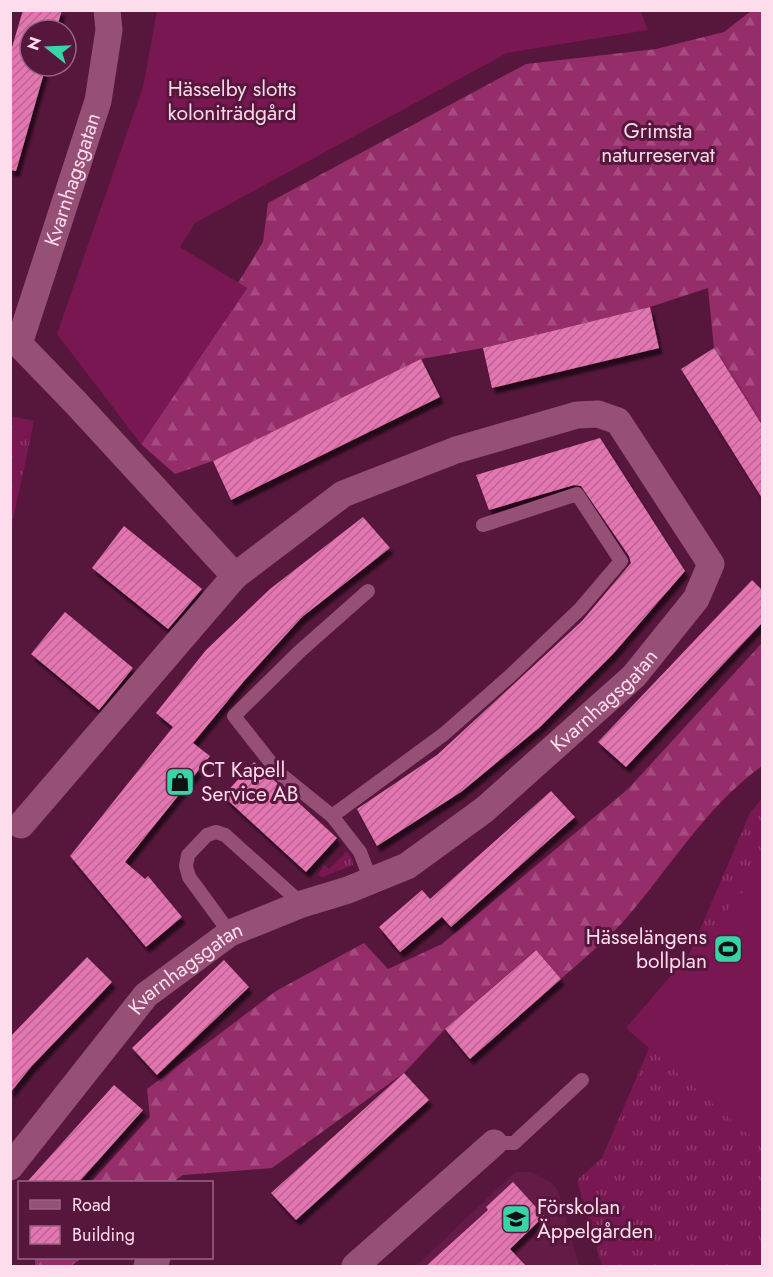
<svg xmlns="http://www.w3.org/2000/svg" width="773" height="1277" viewBox="0 0 773 1277" font-family="Jost,sans-serif">
  <defs>
    <pattern id="grass-tufts" width="24" height="20" patternUnits="userSpaceOnUse" patternTransform="scale(1.5)"><rect width="24" height="20" fill="#791753"/><path d="M3 7l-1-3M5 7V3M7 7l1-3M15 17l-1-3M17 17v-4M19 17l1-3" fill="none" stroke="#8d386c"/></pattern>
    <pattern id="forest-firs" width="22" height="20" patternUnits="userSpaceOnUse" patternTransform="scale(1.5)"><rect width="22" height="20" fill="#952d6a"/><path d="M5 1l3.5 6h-7zM16 11l3.5 6h-7z" fill="#a54b7f"/></pattern>
    <pattern id="building-hatch" width="6" height="6" patternUnits="userSpaceOnUse" patternTransform="scale(1.5)"><rect width="6" height="6" fill="#e475b1"/><path d="M-1 1l2-2M0 6l6-6M5 7l2-2" fill="none" stroke="#b66691"/></pattern>
    <filter id="shadow"><feDropShadow dx="3.5" dy="6" stdDeviation="1.5" flood-color="#0009"/></filter>
  </defs>
  <rect width="100%" height="100%" fill="#57173d"/>
  <path fill="#641b46" d="M515,1172H531L551,1182L558,1191L579,1266H416Z"/>
  <g fill="url(#grass-tufts)">
    <path d="M11,416L34,421L11,529L10,416Z"/>
    <path d="M762,799V1266H602L577,1180L602,1158L750,813Z"/>
    <path d="M347,851L353,860V865L323,877L318,875L324,865L329,869Z"/>
  </g>
  <g fill="url(#forest-firs)">
    <path d="M751,11H762V425L714,348L708,288L650,307L483,348L421,359L213,461L175,474L141,444L247,288L238,283L263,242L268,203L526,64L656,49L724,32Z"/>
    <path d="M762,643V766C704,808 669,870 622,923C603,943 581,961 561,979L535,950L445,1029L404,1073L272,1168L183,1175L173,1182H91L150,1117L147,1089L276,991L364,943L388,969L442,944L628,789Z"/>
    <path d="M35,1258H82L71,1266H35Z"/>
  </g>
  <g fill="#791753">
    <path d="M157,11L640,10L648,30L507,53L195,223L180,247L247,288L141,444L57,334L143,87Z"/>
    <path d="M762,870V1119L749,1135L626,1028Z"/>
  </g>
  <g fill="url(#building-hatch)" filter="url(#shadow)">
    <path d="M23,10H62L56,30H30V66H46L16,171L10,170V54Z"/>
    <path d="M650,307L659,348L492,388L483,348Z"/>
    <path d="M714,348L762,425V498L681,369Z"/>
    <path d="M421,359L440,397L231,500L213,461Z"/>
    <path d="M600,438L685,571L613,654L540,727L461,792L377,846L357,809L437,755L582,621L631,563L629,556L581,486L574,485L489,510L476,475Z"/>
    <path d="M363,517L390,548L302,617L244,681L193,743L210,756L125,862L145,879L148,876L182,917L146,947L70,856L173,727L156,713L206,650L270,589Z"/>
    <path d="M124,526L202,589L168,629L92,568Z"/>
    <path d="M752,580L762,590V623L626,767L598,742Z"/>
    <path d="M65,612L133,668L99,710L31,654Z"/>
    <path d="M254,762L337,838L306,872L223,796Z"/>
    <path d="M551,791L575,817L451,927L442,917L400,952L379,927L422,890L430,899Z"/>
    <path d="M536,950L561,979L470,1059L445,1029Z"/>
    <path d="M87,957L112,982L31,1067L10,1093V1037Z"/>
    <path d="M224,960L249,987L157,1075L132,1048Z"/>
    <path d="M404,1073L429,1100L296,1220L271,1193Z"/>
    <path d="M114,1085L143,1110L79,1182H27Z"/>
    <path d="M513,1182L544,1216L510,1249L526,1266H426L488,1210L486,1207Z"/>
  </g>
  <g fill="none" stroke-linecap="round" stroke-linejoin="round">
    <g stroke="#965075" stroke-width="14">
      <path d="M332,816L279,773L234,716L299,652L368,591"/>
      <path d="M371,881L360,852L332,816L444,734L510,676L580,609L621,561L577,494L483,525"/>
      <path d="M230,933L189,877L186,866L188,855L207,835L216,832L225,835L302,904"/>
      <path d="M494,1143H514L582,1080"/>
    </g>
    <g stroke="#965075" stroke-width="27">
      <path d="M21,825L235,576"/>
      <path id="s1" d="M10,1167L146,995L230,933L302,904L348,890L407,866L484,810L634,676L696,599L711,564L618,421L598,414L577,415L456,450L343,494L235,576L76,403L19,344L98,101L109,30L107,10"/>
      <path d="M147,1266L157,1258"/>
      <path d="M355,1266L494,1143"/>
    </g>
  </g>
  <defs>
    <g id="shop-square" transform="scale(1.5)"><rect x="-9" y="-9" width="18" height="18" rx="4" fill="#37d4a6" stroke="#57173d"/><path d="M-5-2.5h2.3a2.7 3.5 0 0 1 5.4 0H5L5.5 6h-11ZM-1.5-2.5h3a1.5 2.3 0 0 0-3 0Z" fill="#111"/></g>
    <g id="stadium-square" transform="scale(1.5)"><rect x="-9" y="-9" width="18" height="18" rx="4" fill="#37d4a6" stroke="#57173d"/><path d="M0-5a6.5 5 0 1 0 0 10a6.5 5 0 1 0 0-10ZM-3.5-1.8h7v3.6h-7Z" fill="#111"/></g>
    <g id="school-square" transform="scale(1.5)"><rect x="-9" y="-9" width="18" height="18" rx="4" fill="#37d4a6" stroke="#57173d"/><path d="M0-5L7-2L0 1L-7-2ZM-4 1L0 2.5L4 1V4Q0 6-4 4Z" fill="#111"/></g>
  </defs>
  <g fill-rule="evenodd">
    <use href="#shop-square" x="180" y="782"/>
    <use href="#stadium-square" x="728" y="949"/>
    <use href="#school-square" x="516" y="1219"/>
  </g>
  <g text-anchor="middle" stroke-width="6" stroke-linejoin="round" paint-order="stroke">
    <g font-size="21" fill="#f7d9e7" stroke="#57173d">
      <text x="232" y="96">Hässelby slotts<tspan x="232" dy="24">koloniträdgård</tspan></text>
      <text x="658" y="138">Grimsta<tspan x="658" dy="24">naturreservat</tspan></text>
    </g>
    <g font-size="21" fill="#fddceb" stroke="#57173d">
      <text dy="7" stroke="none"><textPath href="#s1" startOffset="2032">Kvarnhagsgatan</textPath></text>
      <text dy="7" stroke="none"><textPath href="#s1" startOffset="771">Kvarnhagsgatan</textPath></text>
      <text dy="7" stroke="none"><textPath href="#s1" startOffset="267">Kvarnhagsgatan</textPath></text>
    </g>
    <g font-size="21" fill="#fddceb" stroke="#57173d" text-anchor="start">
      <text x="201" y="777">CT Kapell<tspan x="201" dy="24">Service AB</tspan></text>
      <text x="707" y="944" text-anchor="end">Hässelängens<tspan x="707" dy="24">bollplan</tspan></text>
      <text x="537" y="1214">Förskolan<tspan x="537" dy="24">Äppelgården</tspan></text>
    </g>
  </g>
  <rect width="773" height="1277" fill="none" stroke="#fddceb" stroke-width="24"/>
  <rect x="18" y="1181" width="195" height="78" fill="#57173d" stroke="#996683" stroke-width="1.5"/>
  <rect x="30" y="1200" width="30" height="9" fill="#965075" stroke="#996683" stroke-width="1.5"/>
  <text x="72" y="1211" font-size="18" fill="#fddceb">Road</text>
  <rect x="30" y="1226" width="30" height="18" fill="url(#building-hatch)" stroke="#996683" stroke-width="1.5"/>
  <text x="72" y="1241" font-size="18" fill="#fddceb">Building</text>
  <g transform="translate(48 48) rotate(288)"><circle r="28" fill="#57173d" stroke="#996683" stroke-width="1.5"/>
  <path d="M0-4.5L10 22L0 15L-10 22Z" fill="#37d4a6"/>
  <text y="-9" font-size="16" font-weight="bold" text-anchor="middle" fill="#fddceb">N</text>
  </g>
</svg>
